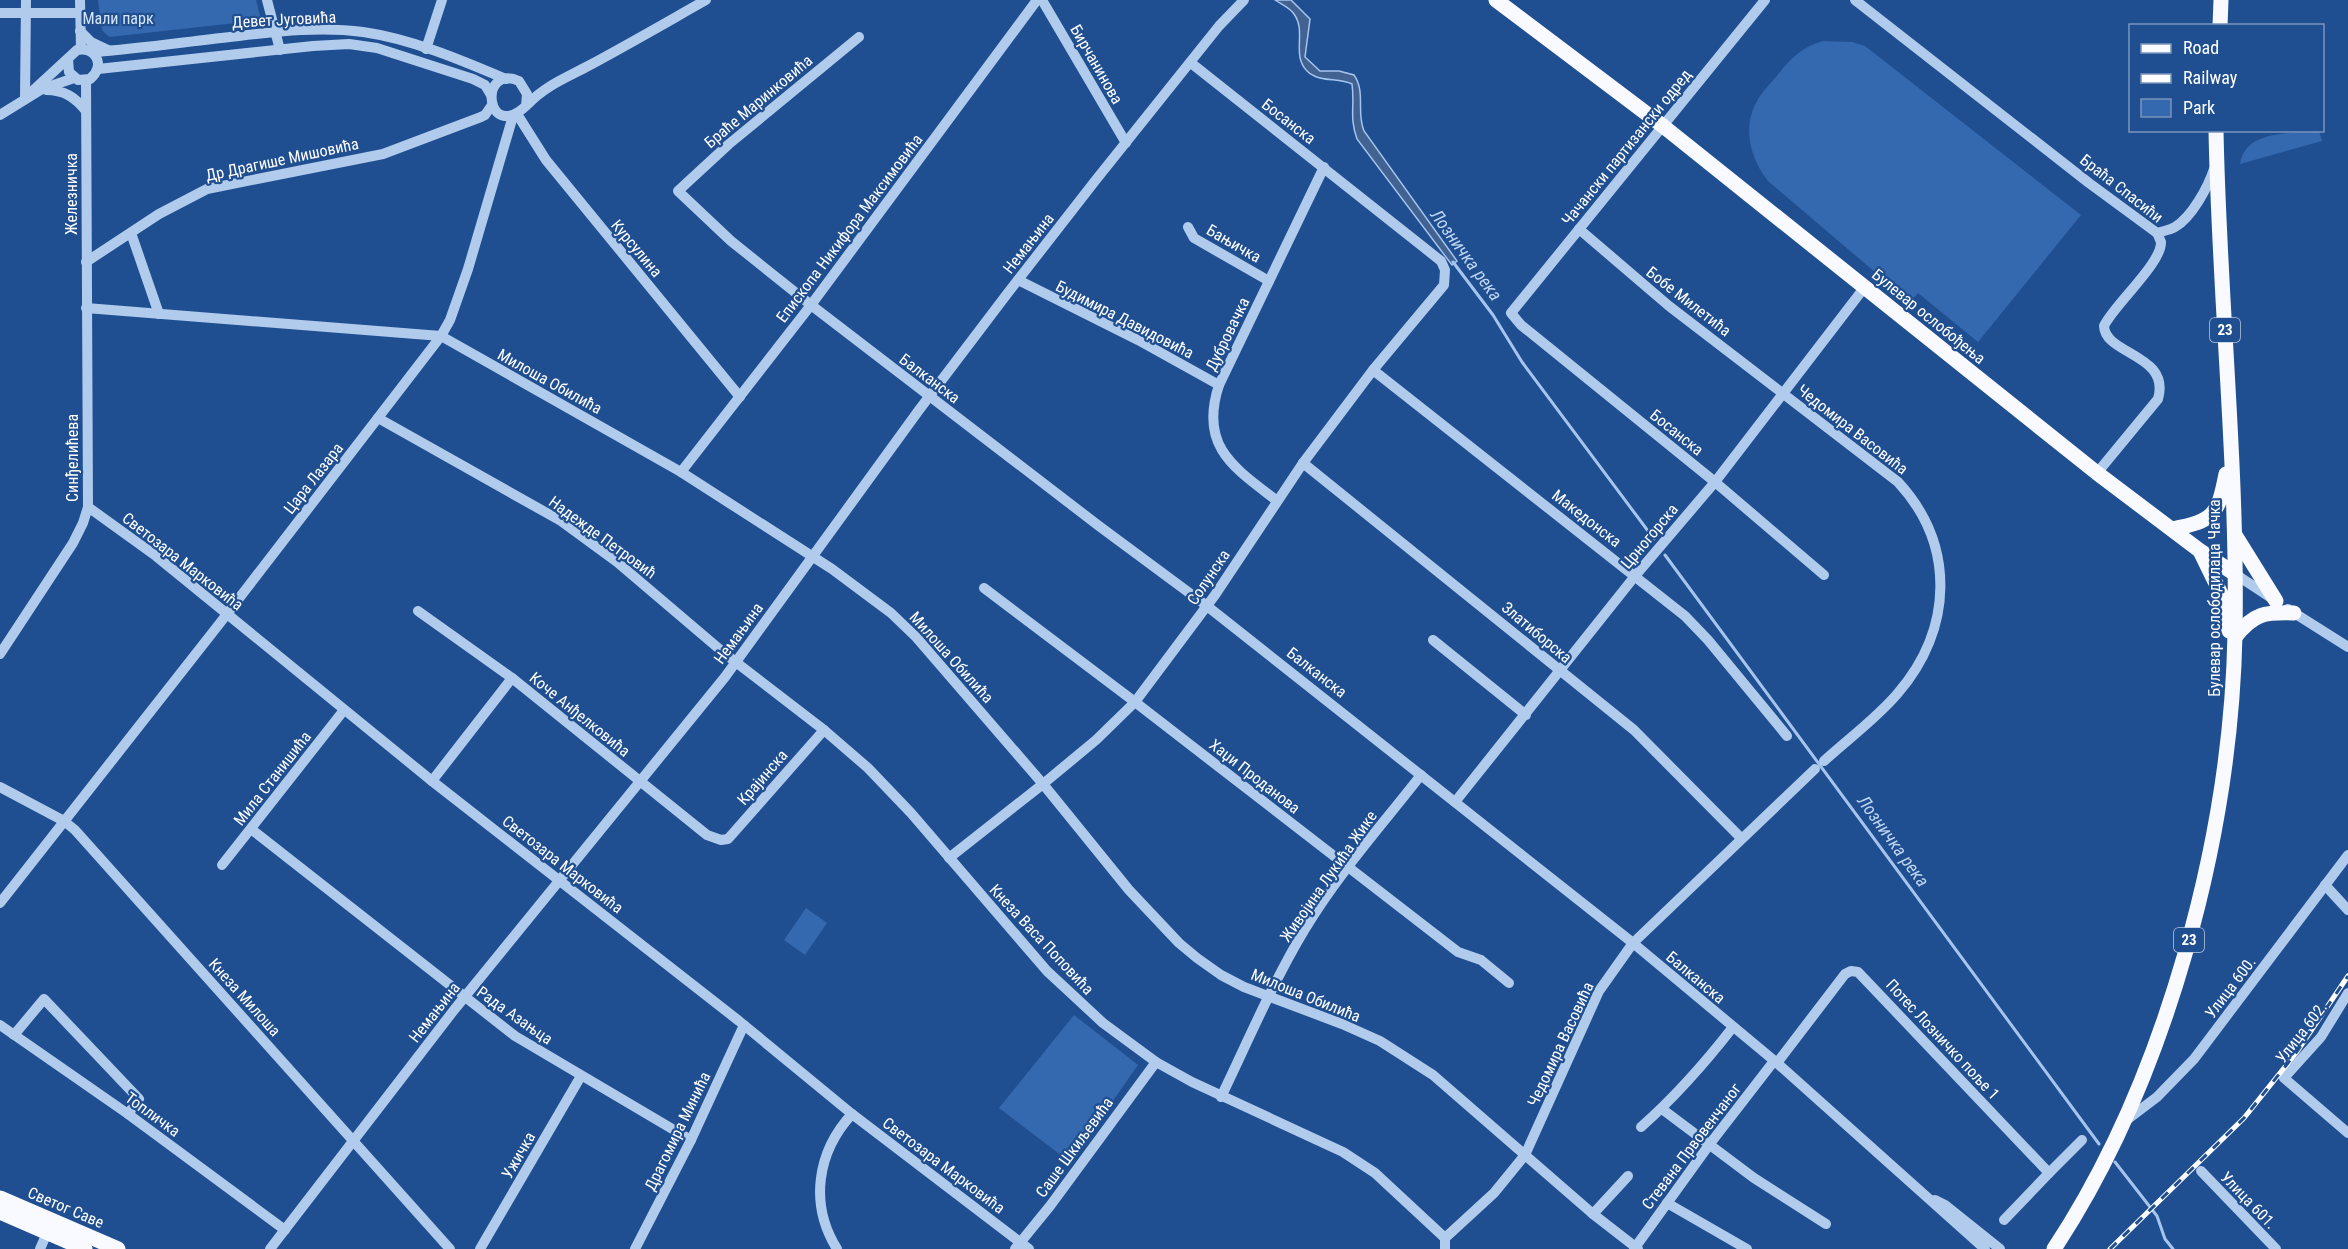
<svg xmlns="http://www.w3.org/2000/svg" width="2348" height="1249" viewBox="0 0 2348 1249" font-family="'Roboto Condensed',sans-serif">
  <rect width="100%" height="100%" fill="#204f91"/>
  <g fill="#3468af">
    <path d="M98,0H256L260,16L254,21L109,37L102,30Z"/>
    <path d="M1823,41L1852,42L1865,46L2081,215L1978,342L1918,293L1910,302L1768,181C1751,159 1742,129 1756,103C1761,93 1769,85 1776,77C1789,60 1801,47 1823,41Z"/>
    <path d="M2304,131H2319L2322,141L2240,164C2245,133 2280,135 2304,131Z"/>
    <path d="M806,908L827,923L805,955L784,940Z"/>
    <path d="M1074,1015L1138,1065L1070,1162L999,1108Z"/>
  </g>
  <path fill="#426392" stroke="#a5c5ee" stroke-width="1.5" d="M1275,0H1291L1310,19L1305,57L1320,71H1339L1354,75C1366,92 1356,112 1364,131L1457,261L1452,265L1357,139C1349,117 1355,106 1352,84C1338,77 1319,83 1307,71C1291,55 1307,32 1294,14C1290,8 1281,4 1275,0Z"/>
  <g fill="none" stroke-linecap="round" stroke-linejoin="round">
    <g stroke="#a5c5ee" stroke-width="3">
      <path d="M1453,262L1493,315L1522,362L1654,539"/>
      <path d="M1665,555L2099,1144"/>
      <path d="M2115,1162L2157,1216L2165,1239L2173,1249"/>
    </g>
    <g stroke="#b1cbed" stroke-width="10">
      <path d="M80,0L81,49"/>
      <path d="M267,0L280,50"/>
      <path d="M1042,0L1126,143"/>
      <path d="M1765,0L1511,313L1521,325L1715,482L1824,575"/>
      <path d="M1855,0L2089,183L2157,233C2158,234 2160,240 2161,242C2162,263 2114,305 2104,326C2105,355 2171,354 2158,399L2097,473"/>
      <path d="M0,13H79"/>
      <path d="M80,31L91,42L108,50"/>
      <path d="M859,37L729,144L678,191L731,241L811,305L1099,526L1207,606L1633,943L1777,1063L1985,1249"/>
      <path d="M426,49L442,0"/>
      <path d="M93,52C139,49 184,42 230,37C274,32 319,26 363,32C412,39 461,60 506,79"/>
      <path d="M98,69L313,46L349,44L377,48L473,79L485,85L491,95"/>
      <path d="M46,90C64,90 75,97 86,111"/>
      <path d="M25,98L77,50C96,46 106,66 90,79L78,80L69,72L68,59"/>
      <path d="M25,98L26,0"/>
      <path d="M526,106L527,94L519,81C477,63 486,146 528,104C546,85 568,77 590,65C629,44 667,22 706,0"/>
      <path d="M517,114L546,160L740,397"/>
      <path d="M0,115L42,89L74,78"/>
      <path d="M1188,227L1194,238L1269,281"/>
      <path d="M1579,229L1669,306L1898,482C1956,545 1953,629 1898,693C1877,718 1848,739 1824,761"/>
      <path d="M131,233L159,314"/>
      <path d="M2157,233C2163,231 2170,230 2175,227C2192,217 2208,187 2214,169"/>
      <path d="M86,262L159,214L207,189L383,154L481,117L485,115L492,105"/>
      <path d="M1018,280L1138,340L1219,385"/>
      <path d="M86,308L441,336L681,472L832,569L891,613L916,637L1043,784L1129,890L1179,943L1197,958L1221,975L1244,987L1342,1024L1380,1041L1433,1075L1593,1214L1638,1249"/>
      <path d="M1373,370L1685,616L1708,640L1787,736"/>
      <path d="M378,418L561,521L617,562L724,653L824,730L868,768L911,813L1047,971L1103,1023L1156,1062L1192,1082L1343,1152L1375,1173L1445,1238V1249"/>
      <path d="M1303,463L1634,730L1741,838"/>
      <path d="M681,472L811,305L1037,0"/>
      <path d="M1276,500C1233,467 1199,446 1219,385L1324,167"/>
      <path d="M88,507L156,556L432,781L739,1021L852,1114L1029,1249"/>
      <path d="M2235,574L2273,599"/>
      <path d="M984,588L1135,702L1458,952L1481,960L1509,983"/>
      <path d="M2288,609L2348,647"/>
      <path d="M418,611L512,678L707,835L721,840L728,839L824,730"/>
      <path d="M1433,640L1526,715"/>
      <path d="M0,654L73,543L83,523L88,507L86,80"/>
      <path d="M432,781L512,678"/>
      <path d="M0,787L64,821L75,830L450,1249"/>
      <path d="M1455,802L1635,576L1715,482L1864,288"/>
      <path d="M251,829L515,1036L691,1140"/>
      <path d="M949,858L1043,784L1096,740L1135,702L1215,595L1303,463L1373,370L1444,285L1445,270L1441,261L1191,63"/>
      <path d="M222,865L344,710"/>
      <path d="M2325,885L2348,910"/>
      <path d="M0,903L220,623L441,336L450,320L468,269L513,116"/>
      <path d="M0,1025L128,1114L285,1230"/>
      <path d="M14,1035L44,999L139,1099L128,1114"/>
      <path d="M1777,1063L1845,974L1851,971L1858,972L2049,1173L2004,1220"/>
      <path d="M1221,1097C1248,1041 1273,982 1305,929C1338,874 1382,825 1421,775"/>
      <path d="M1662,1109L1754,1178L1826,1224"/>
      <path d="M2124,1122L2157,1097L2194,1059L2348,855"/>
      <path d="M1641,1127C1675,1097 1705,1063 1733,1027"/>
      <path d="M2348,1133L2284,1078L2321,1037L2348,993"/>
      <path d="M2201,1171L2276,1249"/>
      <path d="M2049,1173L2082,1140"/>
      <path d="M1935,1200L1945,1205L2000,1249"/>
      <path d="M1667,1203L1747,1249"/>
      <path d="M1593,1214L1628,1176"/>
      <path d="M1445,1238L1494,1193L1525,1155L1599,991L1633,943L1815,769"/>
      <path d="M40,1249L47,1233"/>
      <path d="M270,1249L454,1010L725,677L919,410L1007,294L1095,181L1219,26L1244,0"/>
      <path d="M480,1249L581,1076"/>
      <path d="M635,1249L691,1140L744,1025"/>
      <path d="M837,1249C809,1204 817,1152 852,1114"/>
      <path d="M1015,1249L1050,1206L1156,1062"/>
      <path d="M1634,1249L1709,1145L1774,1061"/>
    </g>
    <g stroke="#f8faff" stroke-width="15">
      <path d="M1496,0L1663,126L2097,473L2199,550L2235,574"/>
      <path d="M2220,26L2221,0"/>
      <path d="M2172,529C2214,521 2218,515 2226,474"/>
      <path d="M2235,535L2276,601"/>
      <path d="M2201,553L2221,594L2229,631"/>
      <path d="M2235,637C2254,613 2265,612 2294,613"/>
      <path d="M0,1198L118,1249"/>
      <path d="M0,1212L85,1249"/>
      <path d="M2054,1249C2166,1079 2231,837 2235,634C2238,466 2219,298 2216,130"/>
    </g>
    <g stroke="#fff" stroke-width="5">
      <path id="rail" d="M2110,1249L2244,1118L2296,1053L2348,976"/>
    </g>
    <use href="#rail" stroke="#204f91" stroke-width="3" stroke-dasharray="9" stroke-linecap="butt"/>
  </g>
  <g text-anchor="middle" stroke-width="4.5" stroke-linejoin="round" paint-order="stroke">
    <g fill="#204f91" stroke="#bccade" stroke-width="1.5">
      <rect x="2210" y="318" width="30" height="24" rx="4.5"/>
      <rect x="2174" y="928" width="30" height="24" rx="4.5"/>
    </g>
    <g font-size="15" font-weight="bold" fill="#fff">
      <text x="2225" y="335">23</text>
      <text x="2189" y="945">23</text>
    </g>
    <g font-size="16" fill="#d7e6fa" stroke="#204f91">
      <text x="118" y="24">Мали парк</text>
    </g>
    <g font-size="16" fill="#fff" stroke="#204f91">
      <text transform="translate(284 19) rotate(-3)" y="6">Девет Југовића</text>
      <text transform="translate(1097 64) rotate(60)" y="6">Бирчанинова</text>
      <text transform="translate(758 101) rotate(-40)" y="6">Браће Маринковића</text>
      <text transform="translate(1289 121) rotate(38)" y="6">Босанска</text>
      <text transform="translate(1626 147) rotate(-51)" y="6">Чачански партизански одред</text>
      <text transform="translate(282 159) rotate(-12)" y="6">Др Драгише Мишовића</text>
      <text transform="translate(2122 188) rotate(38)" y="6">Браћа Спасићи</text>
      <text transform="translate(71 194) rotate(-90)" y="6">Железничка</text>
      <text transform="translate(849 228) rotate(-53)" y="6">Епископа Никифора Максимовића</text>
      <text transform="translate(1028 243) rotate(-52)" y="6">Немањина</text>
      <text transform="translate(1234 243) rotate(30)" y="6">Бањичка</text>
      <text transform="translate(637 248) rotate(50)" y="6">Курсулина</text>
      <text transform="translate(1689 301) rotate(38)" y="6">Бобе Милетића</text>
      <text transform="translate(1929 316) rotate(39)" y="6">Булевар ослобођења</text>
      <text transform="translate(1125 319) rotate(27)" y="6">Будимира Давидовића</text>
      <text transform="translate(1227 334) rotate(-64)" y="6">Дубровачка</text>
      <text transform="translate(930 378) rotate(37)" y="6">Балканска</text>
      <text transform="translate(550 381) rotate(29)" y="6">Милоша Обилића</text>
      <text transform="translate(1853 429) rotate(38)" y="6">Чедомира Васовића</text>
      <text transform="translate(1677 432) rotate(39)" y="6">Босанска</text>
      <text transform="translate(72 458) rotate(-90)" y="6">Синђелићева</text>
      <text transform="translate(313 478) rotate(-52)" y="6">Цара Лазара</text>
      <text transform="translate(1587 518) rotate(38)" y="6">Македонска</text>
      <text transform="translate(1649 536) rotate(-50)" y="6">Црногорска</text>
      <text transform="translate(603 537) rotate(36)" y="6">Надежде Петровић</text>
      <text transform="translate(183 561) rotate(38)" y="6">Светозара Марковића</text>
      <text transform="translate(1208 577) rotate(-56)" y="6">Солунска</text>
      <text transform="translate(2214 598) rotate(-90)" y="6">Булевар ослободилаца Чачка</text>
      <text transform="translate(1537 632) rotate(40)" y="6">Златиборска</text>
      <text transform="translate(738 633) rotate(-54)" y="6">Немањина</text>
      <text transform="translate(952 657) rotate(48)" y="6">Милоша Обилића</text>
      <text transform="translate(1317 672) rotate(38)" y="6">Балканска</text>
      <text transform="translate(580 714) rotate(39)" y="6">Коче Анђелковића</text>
      <text transform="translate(1255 776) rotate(38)" y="6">Хаџи Проданова</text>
      <text transform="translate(762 777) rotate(-49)" y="6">Крајинска</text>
      <text transform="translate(272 778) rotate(-52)" y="6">Мила Станишића</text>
      <text transform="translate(563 864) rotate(38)" y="6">Светозара Марковића</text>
      <text transform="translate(1328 876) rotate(-55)" y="6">Живојина Лукића Жике</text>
      <text transform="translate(1042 939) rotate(47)" y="6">Кнеза Васа Поповића</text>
      <text transform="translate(1696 977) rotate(40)" y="6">Балканска</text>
      <text transform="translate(2230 987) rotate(-53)" y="6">Улица 600.</text>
      <text transform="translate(1306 995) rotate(22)" y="6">Милоша Обилића</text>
      <text transform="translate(245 997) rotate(48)" y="6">Кнеза Милоша</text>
      <text transform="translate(434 1012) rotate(-52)" y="6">Немањина</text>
      <text transform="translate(515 1015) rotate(35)" y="6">Рада Азањца</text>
      <text transform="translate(2301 1032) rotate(-52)" y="6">Улица 602.</text>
      <text transform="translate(1943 1039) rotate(47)" y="6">Потес Лозничко поље 1</text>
      <text transform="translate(1560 1044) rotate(-65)" y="6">Чедомира Васовића</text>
      <text transform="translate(153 1114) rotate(36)" y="6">Топличка</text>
      <text transform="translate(677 1131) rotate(-64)" y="6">Драгомира Минића</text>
      <text transform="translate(1691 1146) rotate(-53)" y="6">Стевана Првовенчаног</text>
      <text transform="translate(1074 1147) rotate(-54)" y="6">Саше Шкиљевића</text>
      <text transform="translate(518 1155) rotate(-60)" y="6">Ужичка</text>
      <text transform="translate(944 1165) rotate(37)" y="6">Светозара Марковића</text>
      <text transform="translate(2249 1200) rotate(46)" y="6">Улица 601.</text>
      <text transform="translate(66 1207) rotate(23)" y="6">Светог Саве</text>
    </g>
    <g font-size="18" font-style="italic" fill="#bed5f4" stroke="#204f91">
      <text transform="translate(1466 255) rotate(54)" y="6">Лозничка река</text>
      <text transform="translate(1893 841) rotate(54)" y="6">Лозничка река</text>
    </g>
  </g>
  <rect x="2129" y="24" width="195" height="108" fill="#204f91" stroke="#7995bd" stroke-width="1.5"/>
  <rect x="2141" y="44" width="30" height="9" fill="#f8faff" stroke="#7995bd" stroke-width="1.5"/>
  <text x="2183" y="54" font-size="18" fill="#ffffff">Road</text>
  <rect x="2141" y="74" width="30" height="9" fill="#ffffff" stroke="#7995bd" stroke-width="1.5"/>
  <text x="2183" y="84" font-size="18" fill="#ffffff">Railway</text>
  <rect x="2141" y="99" width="30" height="18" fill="#3468af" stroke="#7995bd" stroke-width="1.5"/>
  <text x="2183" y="114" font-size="18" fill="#ffffff">Park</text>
</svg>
